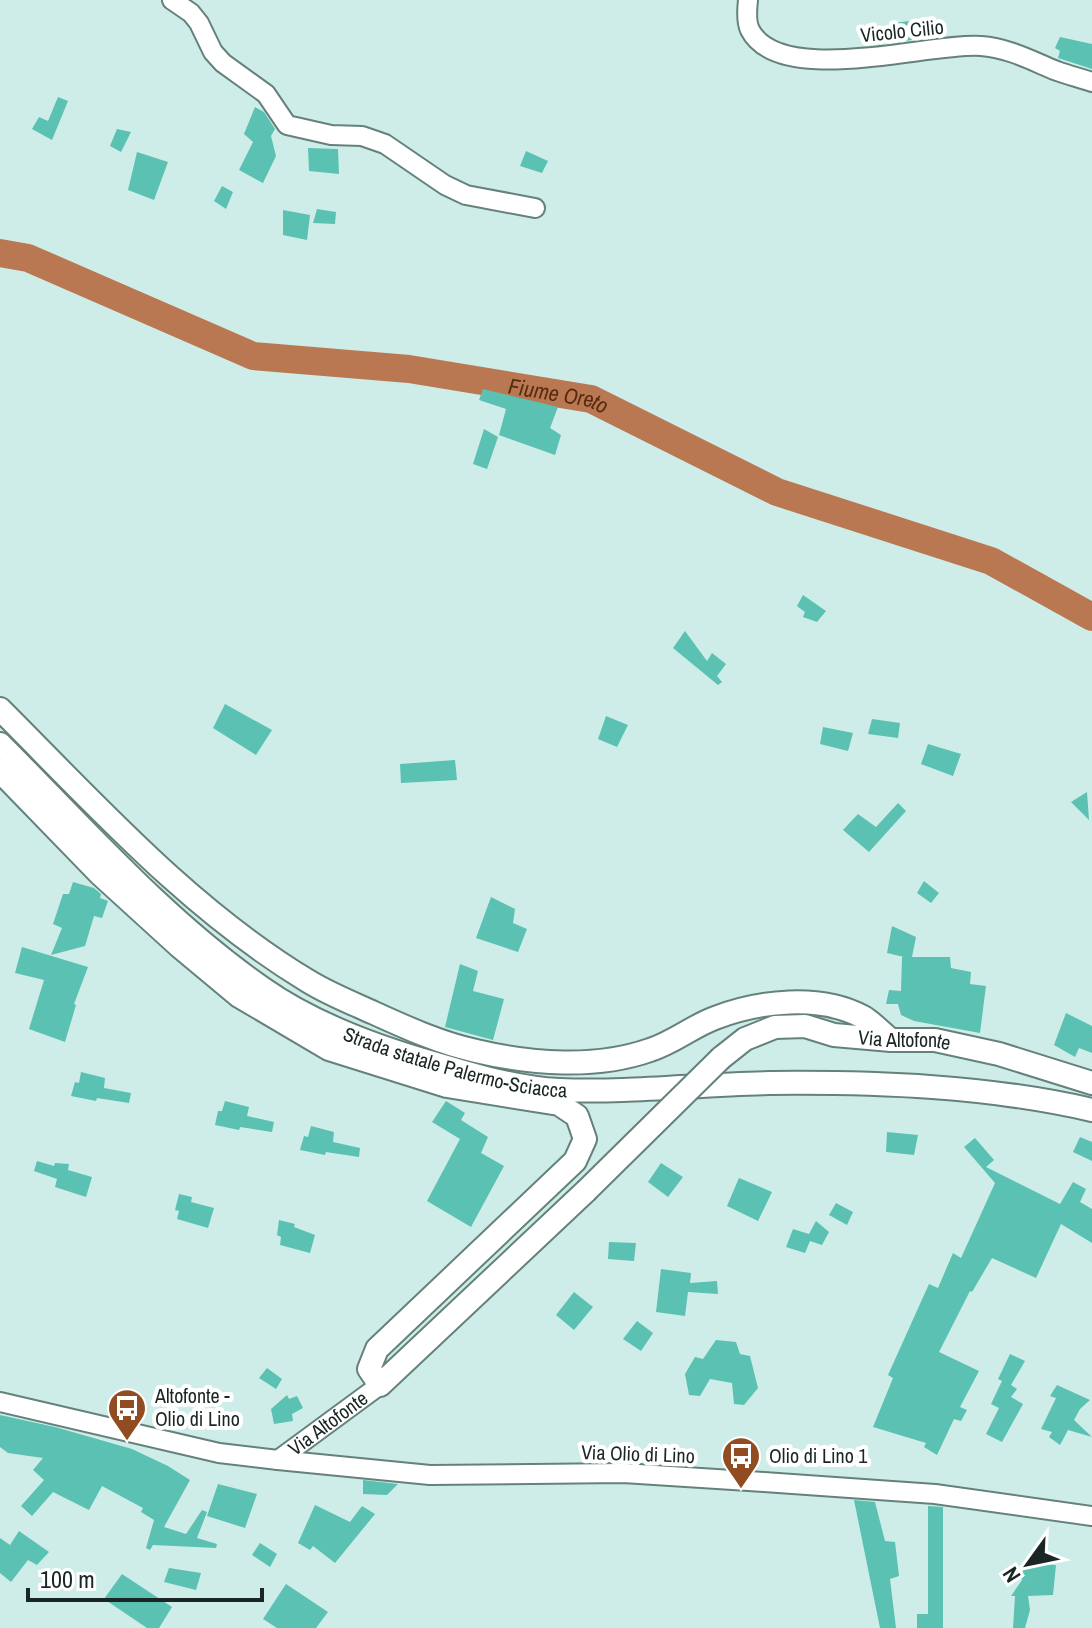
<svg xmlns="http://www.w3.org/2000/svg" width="1092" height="1628" viewBox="0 0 1092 1628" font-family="'Archivo Narrow',sans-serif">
  <rect width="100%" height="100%" fill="#cfede8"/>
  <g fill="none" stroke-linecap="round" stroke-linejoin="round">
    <path stroke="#ba7852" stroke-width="28" id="s1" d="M0,253L28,258L253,356L409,369L591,399L777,492L991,561L1092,617"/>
  </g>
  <g fill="#5ac1b3">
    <path d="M916,20L919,39L897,42L894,23Z"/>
    <path d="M1060,37L1092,44V69L1058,58L1060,51L1055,48Z"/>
    <path d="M58,97L68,101L52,140L32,129L39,117L48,121Z"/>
    <path d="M255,107L264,112L275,129L271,136L276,156L263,183L239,170L253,142L244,134Z"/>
    <path d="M117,129L131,132L121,152L110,146Z"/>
    <path d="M308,148L338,149L339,174L309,171Z"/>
    <path d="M526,151L548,161L542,173L520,166Z"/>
    <path d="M137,152L168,162L154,200L128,190Z"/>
    <path d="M222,186L233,192L226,209L214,201Z"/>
    <path d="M317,209L336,212L335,224L313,223Z"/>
    <path d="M283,210L310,215L307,240L283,235Z"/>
    <path d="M483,389L558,407L550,428L561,435L555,455L499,435L506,409L479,400Z"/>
    <path d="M484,429L498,437L487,469L473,464Z"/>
    <path d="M803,595L826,611L817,622L803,617L805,612L797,606Z"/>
    <path d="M685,631L707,661L712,653L726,664L717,676L722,682L718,685L673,648Z"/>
    <path d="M225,704L272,730L256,755L213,728Z"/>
    <path d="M606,716L628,725L617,747L598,739Z"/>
    <path d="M872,719L900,723L898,738L868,734Z"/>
    <path d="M823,727L853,733L848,751L820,744Z"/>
    <path d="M928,744L961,754L953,776L921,764Z"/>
    <path d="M455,760L457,780L401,783L400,764Z"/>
    <path d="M1087,792L1089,820L1071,802Z"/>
    <path d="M898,803L906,811L869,852L843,830L858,814L876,827Z"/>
    <path d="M924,881L939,893L931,903L917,893Z"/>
    <path d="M73,882L94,888L101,894L100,898L108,901L102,918L94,916L85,946L51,955L62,928L53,924L63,894H69Z"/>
    <path d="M491,897L515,909L513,923L527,929L518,952L476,938Z"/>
    <path d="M892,926L916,937L912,957H950L951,968L971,972L970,984L986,986L980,1033L914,1021L901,1015L898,1004H886L889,990L901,991L902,957H904L887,953Z"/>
    <path d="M22,947L88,967L74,1004L76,1005L65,1042L29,1029L44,980L15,973Z"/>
    <path d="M460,964L478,971L473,991L504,999L493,1040L445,1027Z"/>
    <path d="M1066,1013L1092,1026V1053L1079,1048L1075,1057L1054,1045Z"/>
    <path d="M81,1072L105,1078L104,1088L131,1093L129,1103L97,1098L96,1101L71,1096L75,1082L79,1083Z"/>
    <path d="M225,1101L249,1107L247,1116L274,1122L272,1132L240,1127L239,1130L215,1125L218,1111H222Z"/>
    <path d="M446,1101L465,1113L461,1120L488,1137L481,1153L504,1166L471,1227L427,1201L460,1139L432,1122Z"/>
    <path d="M311,1126L334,1132L333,1142L360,1148L359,1157L326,1152L325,1155L300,1150L304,1136L308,1137Z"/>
    <path d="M887,1132L918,1135L914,1155L886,1152Z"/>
    <path d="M1080,1137L1092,1142V1161L1073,1152Z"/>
    <path d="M975,1138L994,1160L986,1167L1060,1204L1073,1182L1086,1189L1080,1202L1092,1209V1243L1061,1224L1036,1278L992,1258L972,1292L970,1291L939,1352L979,1371L960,1407L967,1410L961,1421L954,1419L937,1455L924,1447L926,1443L873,1427L893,1378L888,1375L929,1284L938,1288L953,1253L961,1258L995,1183L964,1147Z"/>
    <path d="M37,1161L54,1166L55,1163L69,1164L68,1170L92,1177L86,1197L55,1187L57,1179L34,1171Z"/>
    <path d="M661,1163L683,1177L668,1197L648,1182Z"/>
    <path d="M739,1178L772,1192L758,1221L727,1206Z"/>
    <path d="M179,1194L192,1197L191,1202L214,1208L208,1228L177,1219L179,1211L175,1210Z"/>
    <path d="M836,1203L853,1212L847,1225L829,1215Z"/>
    <path d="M279,1220L295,1224L294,1227L315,1235L310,1253L280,1245L281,1237L277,1235Z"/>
    <path d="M816,1221L829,1232L822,1245L810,1241L805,1253L786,1247L793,1229L809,1234Z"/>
    <path d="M609,1242L636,1243L634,1261L608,1259Z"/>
    <path d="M661,1269L691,1273L690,1283L717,1281L718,1294L688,1292L685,1316L656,1312Z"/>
    <path d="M574,1292L593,1307L574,1330L556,1315Z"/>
    <path d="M637,1321L653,1333L641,1351L623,1339Z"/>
    <path d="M716,1340L736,1342L740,1354L750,1356L758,1388L744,1405L734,1404L732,1383L710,1379L700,1396L689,1395L685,1374L695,1357L703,1359Z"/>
    <path d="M1010,1354L1025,1361L1011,1385L1017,1389L1011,1397L1023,1404L1002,1442L986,1434L999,1408L991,1404L1002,1381L998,1379Z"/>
    <path d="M267,1368L282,1379L276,1389L259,1378Z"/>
    <path d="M1057,1385L1090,1400L1080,1409L1074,1420L1092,1437L1068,1430L1060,1445L1049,1437L1052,1432L1041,1429L1056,1398L1050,1396Z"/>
    <path d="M287,1395L289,1399L297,1396L303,1408L292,1414L293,1421L274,1424L271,1409Z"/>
    <path d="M0,1415L55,1427L132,1449L168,1466L190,1480L164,1527L186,1534L202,1510L207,1512L197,1538L217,1544L216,1548L153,1545L150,1550L146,1548L154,1520L141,1512L143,1508L102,1486L89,1510L53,1492L32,1516L21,1506L44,1480L33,1470L43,1458L8,1453L0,1447Z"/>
    <path d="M363,1480L398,1484L387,1495L363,1494Z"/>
    <path d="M218,1484L257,1494L245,1528L207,1516Z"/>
    <path d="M854,1500L875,1502L885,1541L895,1542L899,1576L890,1579L896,1628H880Z"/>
    <path d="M315,1505L350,1522L362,1506L375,1514L335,1563L313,1546L310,1550L298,1543Z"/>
    <path d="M928,1506L943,1507V1628H917V1614H928Z"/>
    <path d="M19,1531L49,1552L37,1565L28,1560L11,1582L0,1573V1538L10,1545Z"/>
    <path d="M260,1543L277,1554L270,1567L252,1555Z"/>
    <path d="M1024,1562L1056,1565L1053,1595L1028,1596L1030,1610L1025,1628H1013L1015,1596H1011L1022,1580Z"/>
    <path d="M169,1568L201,1573L196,1590L164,1582Z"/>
    <path d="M122,1574L172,1607L159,1628H147L104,1599Z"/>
    <path d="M286,1584L328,1612L316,1628H277L263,1619Z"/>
  </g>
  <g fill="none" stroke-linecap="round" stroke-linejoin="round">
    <g stroke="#65817c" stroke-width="22">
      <g id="minor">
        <path d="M172,0L191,13L199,23L213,52L223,63L266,94L287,125L331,135L362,136L385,144L445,185L466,195L535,208"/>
        <path d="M748,0C747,9 746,22 750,30C780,88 930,42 981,46C1009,48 1032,61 1057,71C1068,75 1080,78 1092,82"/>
        <path d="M0,1402L219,1453L278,1460L430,1475L623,1473L764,1482L935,1494L1092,1516"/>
        <path id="s2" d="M278,1460L380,1385"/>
      </g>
    </g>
    <g stroke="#65817c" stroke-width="26">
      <g id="major">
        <path d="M0,709C97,806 190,910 308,981C329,994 352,1003 374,1013C407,1028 440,1043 476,1051C531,1064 596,1069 650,1050C673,1043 693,1026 715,1018C759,1001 820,994 863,1017C873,1023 882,1033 891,1040"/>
        <path id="s3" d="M0,744C84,828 164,920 262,988C314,1025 379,1048 440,1065C477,1076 519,1088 559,1090C630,1093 700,1084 771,1083C878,1082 988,1086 1092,1110"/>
        <path d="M0,771L100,874L179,946L239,996L329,1049L447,1086L559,1104L577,1116L585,1139L575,1161L377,1349L369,1369L380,1385L586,1191"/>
        <path id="s4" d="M721,1058L745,1039L775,1027L805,1026L834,1035L891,1040H935L999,1054L1092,1083"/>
      </g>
    </g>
    <use href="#minor" stroke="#fff" stroke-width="18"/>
    <use href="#major" stroke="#fff" stroke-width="22"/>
    <g stroke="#65817c" stroke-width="26" stroke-linecap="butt">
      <path id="major-bridge" d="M586,1191L721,1058"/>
    </g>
    <use href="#major-bridge" stroke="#fff" stroke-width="22"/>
  </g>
  <defs>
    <g id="bus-pin" transform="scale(2)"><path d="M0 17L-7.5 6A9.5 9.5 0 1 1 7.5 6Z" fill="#914c21" stroke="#fff"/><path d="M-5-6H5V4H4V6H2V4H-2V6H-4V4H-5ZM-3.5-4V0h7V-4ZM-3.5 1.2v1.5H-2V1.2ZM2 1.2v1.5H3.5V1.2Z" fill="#fff"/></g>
  </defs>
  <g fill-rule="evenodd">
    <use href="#bus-pin" x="127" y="1408"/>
    <use href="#bus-pin" x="741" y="1456"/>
  </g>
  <g text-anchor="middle" stroke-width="8" stroke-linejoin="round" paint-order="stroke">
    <g font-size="20" fill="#1a2624" stroke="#fff">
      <text transform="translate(902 31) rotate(-6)" y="7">Vicolo Cilio</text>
      <text dy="7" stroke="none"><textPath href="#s4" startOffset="194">Via Altofonte</textPath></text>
      <text dy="7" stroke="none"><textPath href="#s3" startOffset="568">Strada statale Palermo-Sciacca</textPath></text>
      <text dy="7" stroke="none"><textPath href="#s2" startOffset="62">Via Altofonte</textPath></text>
      <text transform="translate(638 1454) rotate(2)" y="7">Via Olio di Lino</text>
    </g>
    <g font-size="20" fill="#1a2624" stroke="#fff" text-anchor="start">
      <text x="155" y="1403">Altofonte -<tspan x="155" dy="23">Olio di Lino</tspan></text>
      <text x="769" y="1463">Olio di Lino 1</text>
    </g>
    <g font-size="22" font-style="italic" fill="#582b0e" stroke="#fff">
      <text dy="8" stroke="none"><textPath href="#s1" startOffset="582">Fiume Oreto</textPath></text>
    </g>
  </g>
  <g transform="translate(1028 1564) rotate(237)" stroke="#ffffff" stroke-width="6" paint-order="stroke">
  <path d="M0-6L14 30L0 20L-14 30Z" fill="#1a2624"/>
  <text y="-12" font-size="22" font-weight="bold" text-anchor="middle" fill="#1a2624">N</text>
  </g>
  <path d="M28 1588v12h234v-12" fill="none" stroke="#1a2624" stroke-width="4"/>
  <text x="40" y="1588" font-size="24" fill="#1a2624" stroke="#ffffff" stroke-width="6" paint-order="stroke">100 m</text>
</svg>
